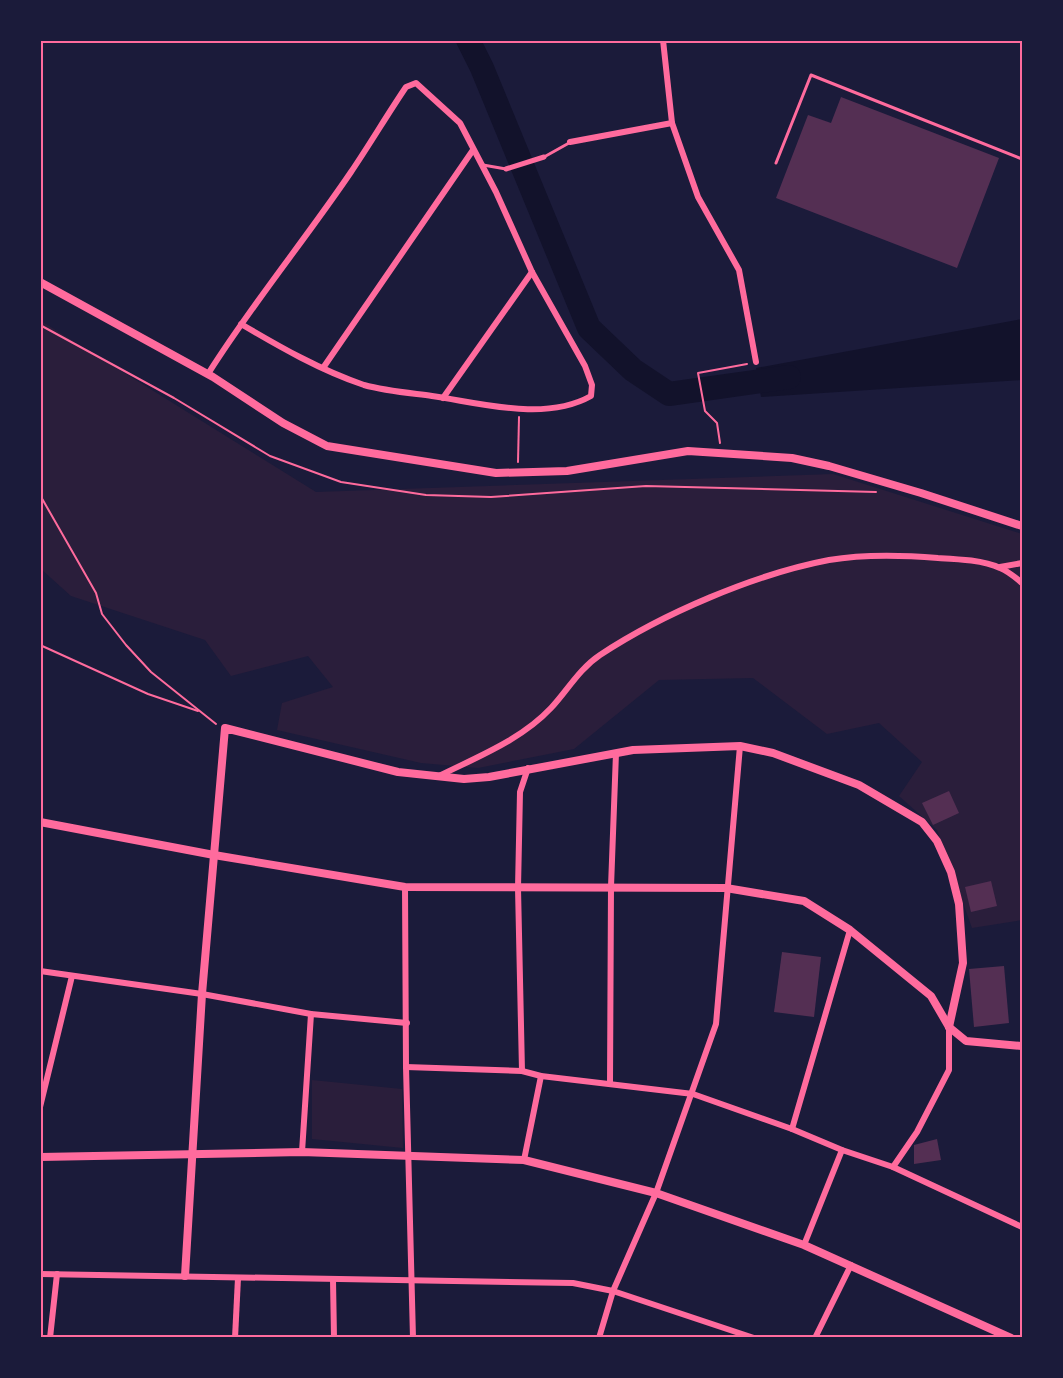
<svg xmlns="http://www.w3.org/2000/svg" width="1063" height="1378" viewBox="0 0 1063 1378" font-family="Overpass,sans-serif">
  <rect width="100%" height="100%" fill="#1b1b3a"/>
  <g fill="#2a1e3b">
    <path d="M41,321L316,492L833,474L1022,534V920L972,928L937,830L899,796L922,762L879,723L827,734L753,678L659,680L574,749L478,768L421,763L277,730L282,703L333,687L308,656L231,676L205,640L71,596L41,569Z"/>
    <path d="M312,1080L402,1089L403,1148L312,1139Z"/>
  </g>
  <path fill="#12122b" d="M1022,319V380L761,397L756,368Z"/>
  <g fill="none" stroke-linecap="round" stroke-linejoin="round">
    <path stroke="#12122b" stroke-width="24" d="M468,40L482,68L589,328L633,370L669,394L789,377"/>
  </g>
  <g fill="#542f53">
    <path d="M841,97L999,158L957,268L776,198L808,115L831,123Z"/>
    <path d="M949,791L959,813L933,825L922,803Z"/>
    <path d="M991,881L997,906L971,912L965,887Z"/>
    <path d="M782,952L821,957L814,1017L774,1012Z"/>
    <path d="M1004,966L1009,1023L974,1027L969,969Z"/>
    <path d="M937,1139L941,1160L914,1164V1145Z"/>
  </g>
  <g fill="none" stroke-linecap="round" stroke-linejoin="round">
    <g stroke="#ff6b9d" stroke-width="2">
      <path d="M40,325L174,398L270,456L341,482L426,495L491,497L646,486L876,492"/>
      <path d="M720,443L717,423L705,411L698,373L747,364"/>
      <path d="M518,462L519,417"/>
      <path d="M40,495L96,593L102,614L126,645L151,672L216,724"/>
      <path d="M40,645L148,694L198,711"/>
    </g>
    <g stroke="#ff6b9d" stroke-width="3">
      <path d="M544,157L569,143"/>
      <path d="M776,163L811,75L1022,159"/>
      <path d="M483,165L506,169"/>
    </g>
    <path stroke="#ff6b9d" stroke-width="5" d="M506,169L544,157"/>
    <g stroke="#ff6b9d" stroke-width="6">
      <path d="M663,40L672,123L698,197L739,270L756,362"/>
      <path d="M570,142L672,123"/>
      <path d="M323,368L473,150"/>
      <path d="M208,374C252,304 305,240 351,172C370,144 387,115 406,87L416,83L460,123L496,192L532,272L585,366L592,385L591,396C545,422 481,403 432,396C410,393 386,391 364,385C320,370 280,347 241,324"/>
      <path d="M443,398L532,272"/>
      <path d="M1000,567L1022,563"/>
      <path d="M439,776C477,757 521,740 551,708C567,691 579,669 600,655C662,614 755,574 829,560C864,554 902,555 938,558C957,559 983,560 1000,568C1008,571 1016,578 1022,583"/>
      <path d="M405,887L406,1067L413,1338"/>
      <path d="M40,971L202,994L311,1014L407,1023"/>
      <path d="M406,1067L522,1071L541,1076L693,1094L792,1129L842,1150L893,1167L1022,1227"/>
      <path d="M522,1071L518,888L520,792L528,768"/>
      <path d="M610,1084L611,887L616,753"/>
      <path d="M40,1107L72,976"/>
      <path d="M792,1129L850,930"/>
      <path d="M302,1152L311,1014"/>
      <path d="M524,1160L541,1076"/>
      <path d="M893,1167L917,1132L949,1070V1027"/>
      <path d="M804,1245L842,1150"/>
      <path d="M40,1274L573,1283L613,1291L754,1338"/>
      <path d="M333,1280L334,1338"/>
      <path d="M50,1338L57,1274"/>
      <path d="M235,1338L238,1278"/>
      <path d="M599,1338L613,1291L656,1193L716,1024L740,746"/>
      <path d="M815,1338L851,1265"/>
    </g>
    <g stroke="#ff6b9d" stroke-width="8">
      <path d="M40,282L213,377L283,423L327,446L496,473L567,471L688,451L792,458L829,466L921,493L1022,526"/>
      <path d="M40,822L214,855L405,887L726,888L804,901L850,930L931,996L949,1027L966,1041L1022,1046"/>
      <path d="M40,1157L302,1152L524,1160L656,1193L804,1245L1011,1338"/>
      <path d="M185,1276L202,994L225,728L398,772L464,779L489,777L633,750L740,746L773,753L859,785L922,822L937,841L951,872L959,904L963,963L949,1027"/>
    </g>
  </g>
  <rect width="1063" height="1378" fill="none" stroke="#1b1b3a" stroke-width="84"/>
  <rect x="42" y="42" width="979" height="1294" fill="none" stroke="#ff6b9d" stroke-width="2"/>
</svg>
